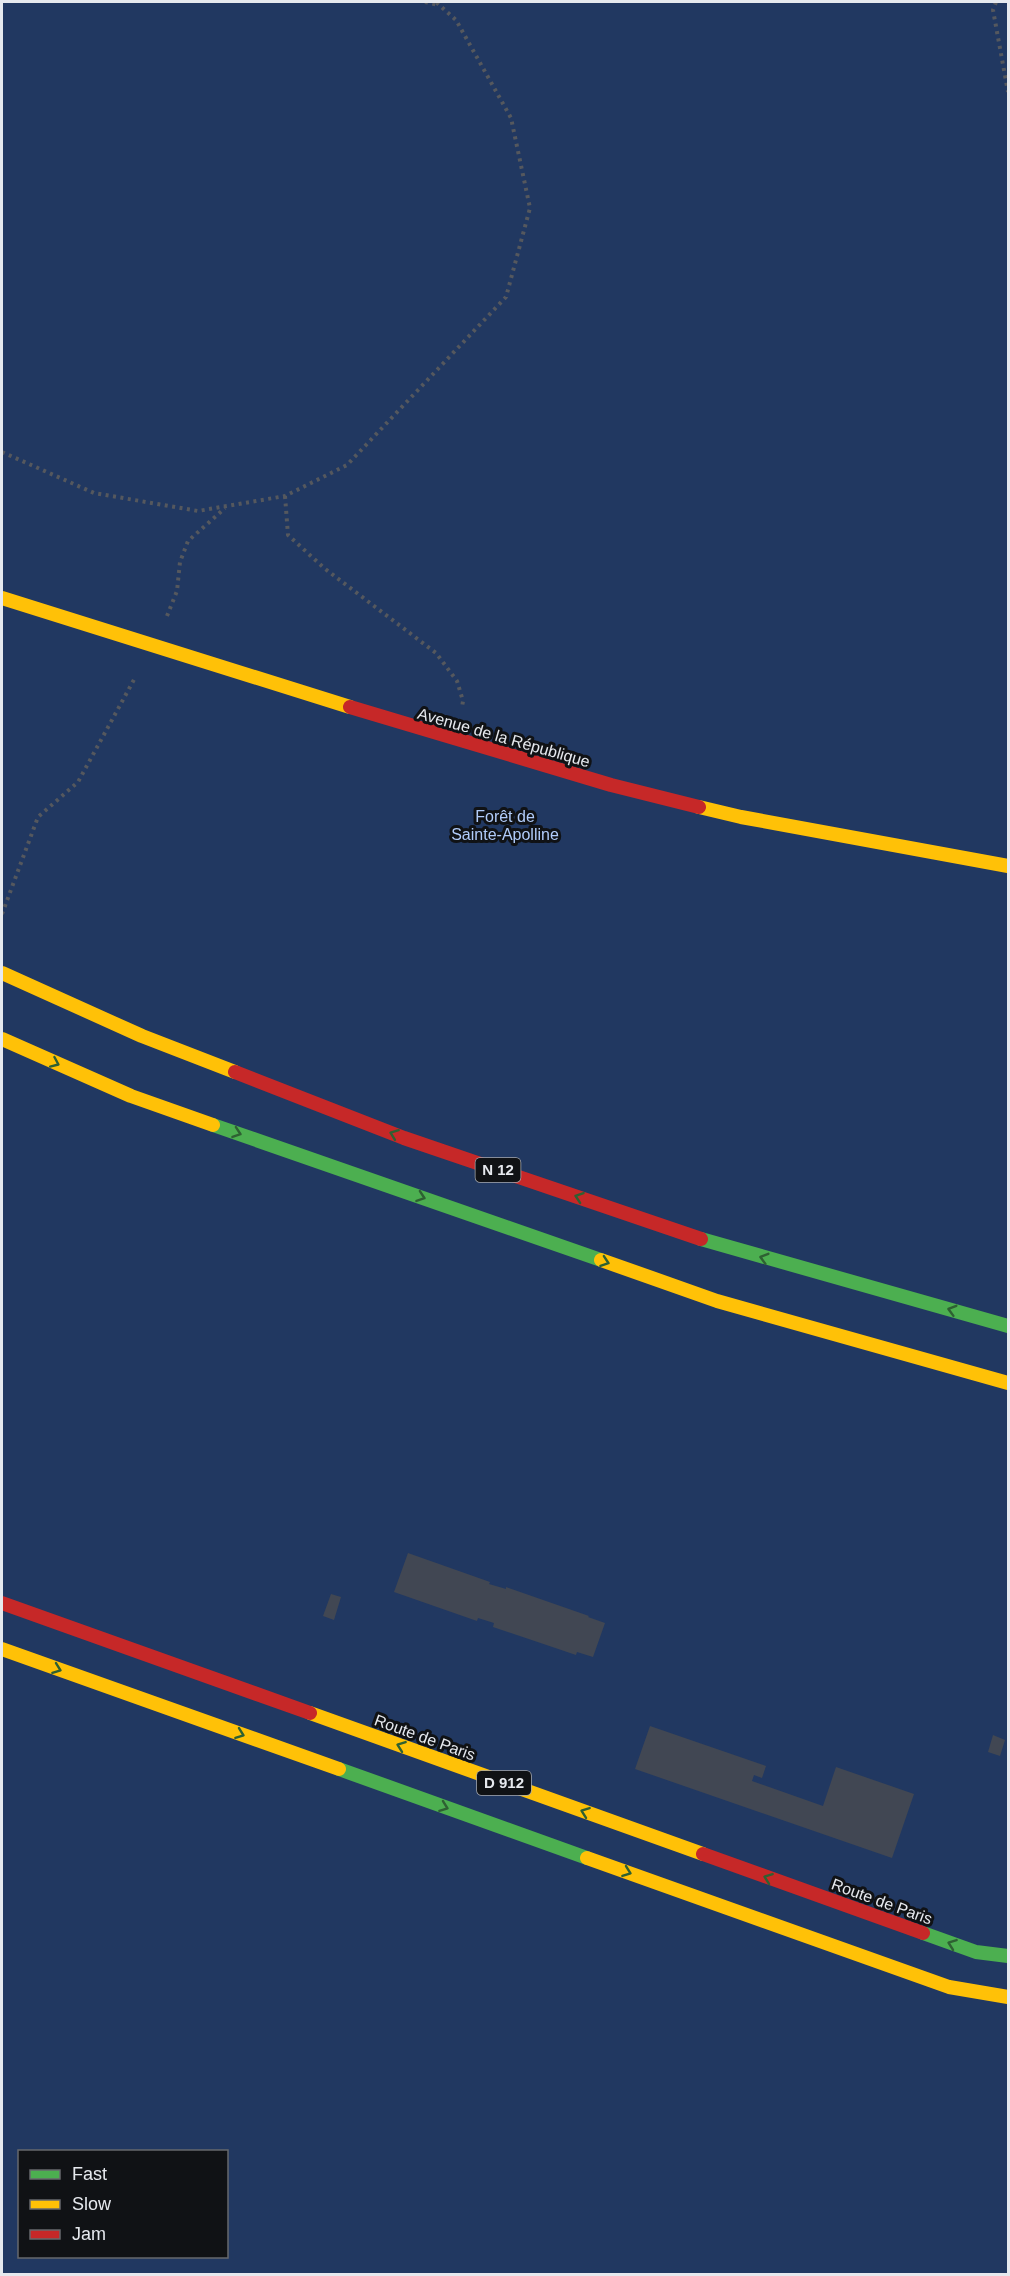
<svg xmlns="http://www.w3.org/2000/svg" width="1010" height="2276" viewBox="0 0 1010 2276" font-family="Arial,sans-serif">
  <rect width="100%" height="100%" fill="#282a2e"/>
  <path fill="#213861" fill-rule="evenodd" d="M2,2H1008V2274H2ZM20,2152H226V2256H20Z"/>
  <g fill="#414753">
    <path d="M408,1553L490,1582L489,1584L506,1589V1587L589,1616L588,1617L605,1623L593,1657L577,1652L576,1655L493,1627L494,1623L478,1618L477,1621L394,1592Z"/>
    <path d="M331,1594L341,1597L334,1620L323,1616Z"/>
    <path d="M650,1726L766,1766L762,1778L754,1775L752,1781L823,1806L836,1767L914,1794L892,1858L635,1769Z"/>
    <path d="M993,1735L1005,1740L1000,1756L988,1752Z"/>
  </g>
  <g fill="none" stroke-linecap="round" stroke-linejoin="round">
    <g stroke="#55585e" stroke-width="4" stroke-dasharray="3 4.5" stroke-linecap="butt">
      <path d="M425,2L439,5"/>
      <path d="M996,2L993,10L1008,92"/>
      <path d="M2,452L94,493L198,511L285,496L347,465L506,297L530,208L511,118L456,20L436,2"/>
      <path d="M285,496L288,535L324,568L436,653L457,681L463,701L462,707"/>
      <path d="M167,616L177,591L180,562L188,541L225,508"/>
      <path d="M2,914L38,817L78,782L136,676"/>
    </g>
    <g stroke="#4caf50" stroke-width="14">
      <path d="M213,1125L601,1260"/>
      <path d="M701,1239L1008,1326"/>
      <path d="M339,1769L587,1858"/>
      <path d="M923,1933L976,1952L1008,1956"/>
    </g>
    <g stroke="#ffc107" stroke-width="14">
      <path d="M2,598L350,707"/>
      <path d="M699,807L741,817L1008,866"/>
      <path d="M2,973L142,1036L235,1072"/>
      <path d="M2,1039L131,1096L213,1125"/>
      <path d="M601,1260L717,1301L1008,1383"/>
      <path d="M2,1649L339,1769"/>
      <path d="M310,1713L703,1854"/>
      <path d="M587,1858L949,1987L1008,1997"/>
    </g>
    <g stroke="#c62828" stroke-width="14">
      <path d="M350,707L611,785L699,807"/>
      <path d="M235,1072L404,1138L701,1239"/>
      <path d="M2,1603L310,1713"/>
      <path d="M703,1854L923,1933"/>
    </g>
  </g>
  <defs><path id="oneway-chevron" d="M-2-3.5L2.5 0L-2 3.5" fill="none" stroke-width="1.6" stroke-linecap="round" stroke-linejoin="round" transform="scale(1.5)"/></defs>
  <g stroke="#2e6032">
    <use href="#oneway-chevron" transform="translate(55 1063) rotate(24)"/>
    <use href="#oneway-chevron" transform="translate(237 1133) rotate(19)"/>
    <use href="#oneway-chevron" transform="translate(394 1134) rotate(-159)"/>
    <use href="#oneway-chevron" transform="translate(421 1197) rotate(19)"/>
    <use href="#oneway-chevron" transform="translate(579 1197) rotate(-161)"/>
    <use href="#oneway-chevron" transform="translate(764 1258) rotate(-164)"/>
    <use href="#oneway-chevron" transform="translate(605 1262) rotate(19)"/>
    <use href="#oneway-chevron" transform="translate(952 1310) rotate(-164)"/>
    <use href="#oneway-chevron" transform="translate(57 1669) rotate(20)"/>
    <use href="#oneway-chevron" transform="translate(240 1734) rotate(20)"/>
    <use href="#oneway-chevron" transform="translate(401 1746) rotate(-160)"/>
    <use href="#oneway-chevron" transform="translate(444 1807) rotate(20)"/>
    <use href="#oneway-chevron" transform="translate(585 1812) rotate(-160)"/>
    <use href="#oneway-chevron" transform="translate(627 1872) rotate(20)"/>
    <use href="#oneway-chevron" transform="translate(768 1878) rotate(-160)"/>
    <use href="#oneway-chevron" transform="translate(952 1944) rotate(-160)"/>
  </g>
  <g text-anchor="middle" stroke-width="6" stroke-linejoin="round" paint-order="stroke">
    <g fill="#101215" stroke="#a6a8ad" stroke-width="1.5">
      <rect x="475.5" y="1158" width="45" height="24" rx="4.5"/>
      <rect x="477" y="1771" width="54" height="24" rx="4.5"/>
    </g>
    <g font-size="15" font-weight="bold" fill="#e6e9ee">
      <text x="498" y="1175">N 12</text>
      <text x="504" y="1788">D 912</text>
    </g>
    <g font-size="16" fill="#e6e9ee" stroke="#101215">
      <text transform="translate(504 737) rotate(16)" y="6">Avenue de la République</text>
      <text transform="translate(425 1737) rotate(20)" y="6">Route de Paris</text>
      <text transform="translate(882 1901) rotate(20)" y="6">Route de Paris</text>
    </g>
    <g font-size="16" fill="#b1ccfa" stroke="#101215">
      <text x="505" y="822">Forêt de<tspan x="505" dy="18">Sainte-Apolline</tspan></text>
    </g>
  </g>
  <rect width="1010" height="2276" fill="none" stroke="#e6e9ee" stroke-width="6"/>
  <rect x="18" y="2150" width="210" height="108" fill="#101215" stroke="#66686c" stroke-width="1.5"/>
  <rect x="30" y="2170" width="30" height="9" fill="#4caf50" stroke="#66686c" stroke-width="1.5"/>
  <text x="72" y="2180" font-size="18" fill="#e6e9ee">Fast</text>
  <rect x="30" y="2200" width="30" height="9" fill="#ffc107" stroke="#66686c" stroke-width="1.5"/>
  <text x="72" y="2210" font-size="18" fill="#e6e9ee">Slow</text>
  <rect x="30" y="2230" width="30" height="9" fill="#c62828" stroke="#66686c" stroke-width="1.5"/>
  <text x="72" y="2240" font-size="18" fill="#e6e9ee">Jam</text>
</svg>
